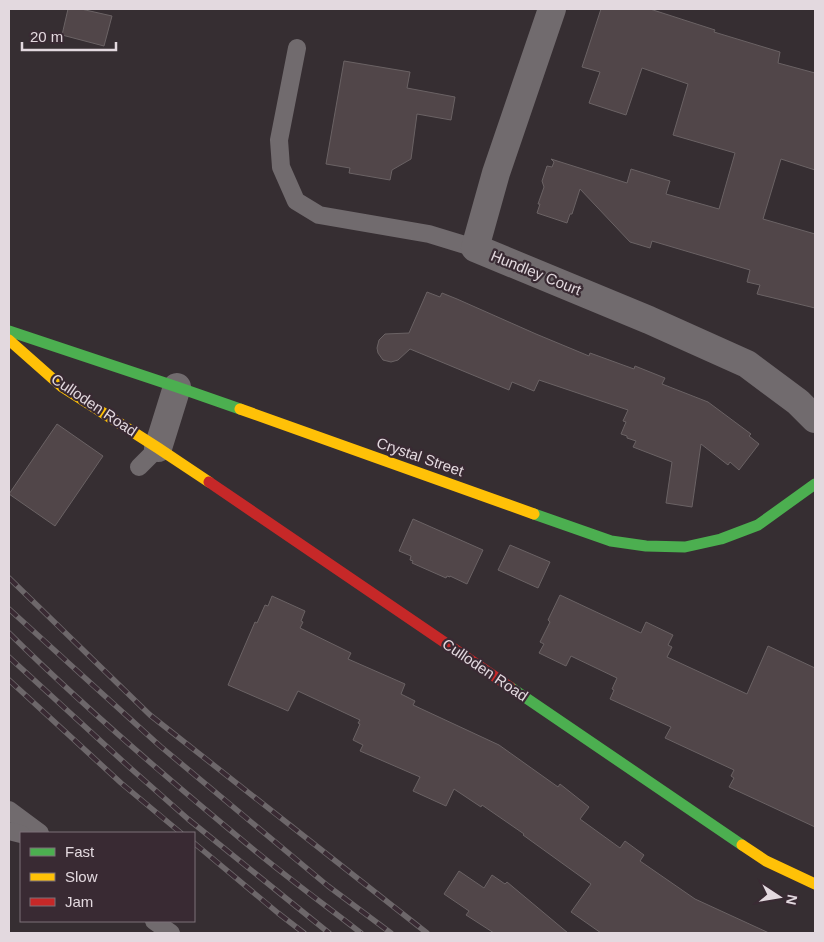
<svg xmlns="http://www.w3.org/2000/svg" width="824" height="942" viewBox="0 0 824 942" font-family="Arial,sans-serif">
  <rect width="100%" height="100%" fill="#362e32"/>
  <g fill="#514649" stroke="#6a6264">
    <path d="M68,9H81L112,16L104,46L62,35Z"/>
    <path d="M601,9H650L715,30L714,32L780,52L778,63L815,73V170L781,159L763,219L815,234V308L757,294L760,285L747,282L750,270L652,241L650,248L630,242L580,189L572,214H570L567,223L537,213L540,204H538L544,187L542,181L547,166L552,167L554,162L551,159L627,183L631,169L670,181L666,194L719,209L735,153L673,135L688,84L642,68L626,115L589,103L600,72L582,67Z"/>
    <path d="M344,61L410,72L407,88L455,97L451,120L417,114L411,159L392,170L390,180L349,173L350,168L326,164Z"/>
    <path d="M427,292L440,297L442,293L457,299L536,334L589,356L590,353L634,369L635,366L665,378L662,384L708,402L751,434L749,436L759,444L739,470L730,462L728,465L701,444L692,507L666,503L672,462L633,447L636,441L627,438V436L621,434L626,422L623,421L628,410L539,380L534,391L512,382L509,390L410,349L398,360L391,362L383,360L378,353L377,348L379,340L385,334L409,333Z"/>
    <path d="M57,424L103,456L55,526L9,494Z"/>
    <path d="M413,519L483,550L467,584L450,576V577L447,576L446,578L412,563L413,561L410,560L411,556L399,551Z"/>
    <path d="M510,545L550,562L538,588L498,570Z"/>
    <path d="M560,595L641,633L646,622L673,635L668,645L672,647L667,657L747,694L768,646L815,668V827L729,787L734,778L731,776L734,770L665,738L671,727L610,699L614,690L612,689L617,678L571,656L566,666L539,653L544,644L540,642L550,622L548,620Z"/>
    <path d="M272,596L305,611L301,621L303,622L300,628L351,653L348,659L405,684L401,694L415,701L413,705L499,745L558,787L560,784L589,807L580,819L620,848L625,841L644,855L640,861L695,899L769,933H601L571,912L591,884L523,835L524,834L482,805L481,807L454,789L446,806L413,791L420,777L360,751L363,745L353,740L360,724L358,723L360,720L298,691L288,711L228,685L255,622L257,623L265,605L268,606Z"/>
    <path d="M459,871L484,888L492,875L505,884L507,882L568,933H494L466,915L469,911L444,894Z"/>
  </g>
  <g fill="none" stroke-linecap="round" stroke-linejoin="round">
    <g stroke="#716b6e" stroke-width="18">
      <path d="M297,48L279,140L281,167L296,201L319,215L429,234L475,248"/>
      <path d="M139,467L158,448"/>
      <path d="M9,810L40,833"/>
      <path d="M9,831L21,834"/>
      <path d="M154,921L171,933"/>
    </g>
    <g stroke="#716b6e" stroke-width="28">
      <path d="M552,9L496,173L475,248L649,320L747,364L798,402L815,419"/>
      <path d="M158,448L177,387"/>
    </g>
    <g stroke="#4caf50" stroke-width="11">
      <path d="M9,331L177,387L240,409"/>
      <path d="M534,514L611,541L646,546L685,547L721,539L758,525L815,484"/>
      <path d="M510,687L742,845"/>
    </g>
    <g stroke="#ffc107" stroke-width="11">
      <path d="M9,340L61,386L158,448L209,482"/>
      <path d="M240,409L534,514"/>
      <path d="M742,845L766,861L815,884"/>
    </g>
    <path stroke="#c62828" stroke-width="11" d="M209,482L510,687"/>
    <g stroke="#6d676a" stroke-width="5.5">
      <g id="rail">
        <path d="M9,578L150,715L427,933"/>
        <path d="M9,609L160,746L328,886L391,933"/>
        <path d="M9,633C86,709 169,780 253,849C288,878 325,905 361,933"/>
        <path d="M9,657L128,766L188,819L329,933"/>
        <path d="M9,680L121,783L181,833"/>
        <path d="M194,843L278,913L304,933"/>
      </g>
    </g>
    <use href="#rail" stroke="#392a33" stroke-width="4" stroke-dasharray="11" stroke-linecap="butt"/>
  </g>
  <g text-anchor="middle" stroke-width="4.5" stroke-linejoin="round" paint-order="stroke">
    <g font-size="15" fill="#e3d9df" stroke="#392a33">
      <text transform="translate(536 273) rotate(22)" y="5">Hundley Court</text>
      <text transform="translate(94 405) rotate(34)" y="5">Culloden Road</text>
      <text transform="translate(420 457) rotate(19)" y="5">Crystal Street</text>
      <text transform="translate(485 670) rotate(34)" y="5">Culloden Road</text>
    </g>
  </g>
  <rect width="824" height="942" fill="none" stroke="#e3d9df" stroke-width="20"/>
  <rect x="20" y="832" width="175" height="90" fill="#392a33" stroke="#7d7078"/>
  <rect x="30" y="848" width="25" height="8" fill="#4caf50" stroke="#7d7078"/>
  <text x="65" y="857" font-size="15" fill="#e3d9df">Fast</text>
  <rect x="30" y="873" width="25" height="8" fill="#ffc107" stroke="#7d7078"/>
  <text x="65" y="882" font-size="15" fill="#e3d9df">Slow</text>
  <rect x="30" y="898" width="25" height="8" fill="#c62828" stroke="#7d7078"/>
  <text x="65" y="907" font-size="15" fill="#e3d9df">Jam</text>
  <g transform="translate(779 897) rotate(102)" stroke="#392a33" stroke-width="4" paint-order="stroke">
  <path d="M0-4L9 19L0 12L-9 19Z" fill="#e3d9df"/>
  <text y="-8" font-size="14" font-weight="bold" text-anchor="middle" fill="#e3d9df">N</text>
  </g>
  <path d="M22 42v8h94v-8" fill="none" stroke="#e3d9df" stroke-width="2.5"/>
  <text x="30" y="42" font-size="15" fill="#e3d9df" stroke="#392a33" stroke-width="4" paint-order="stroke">20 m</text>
</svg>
